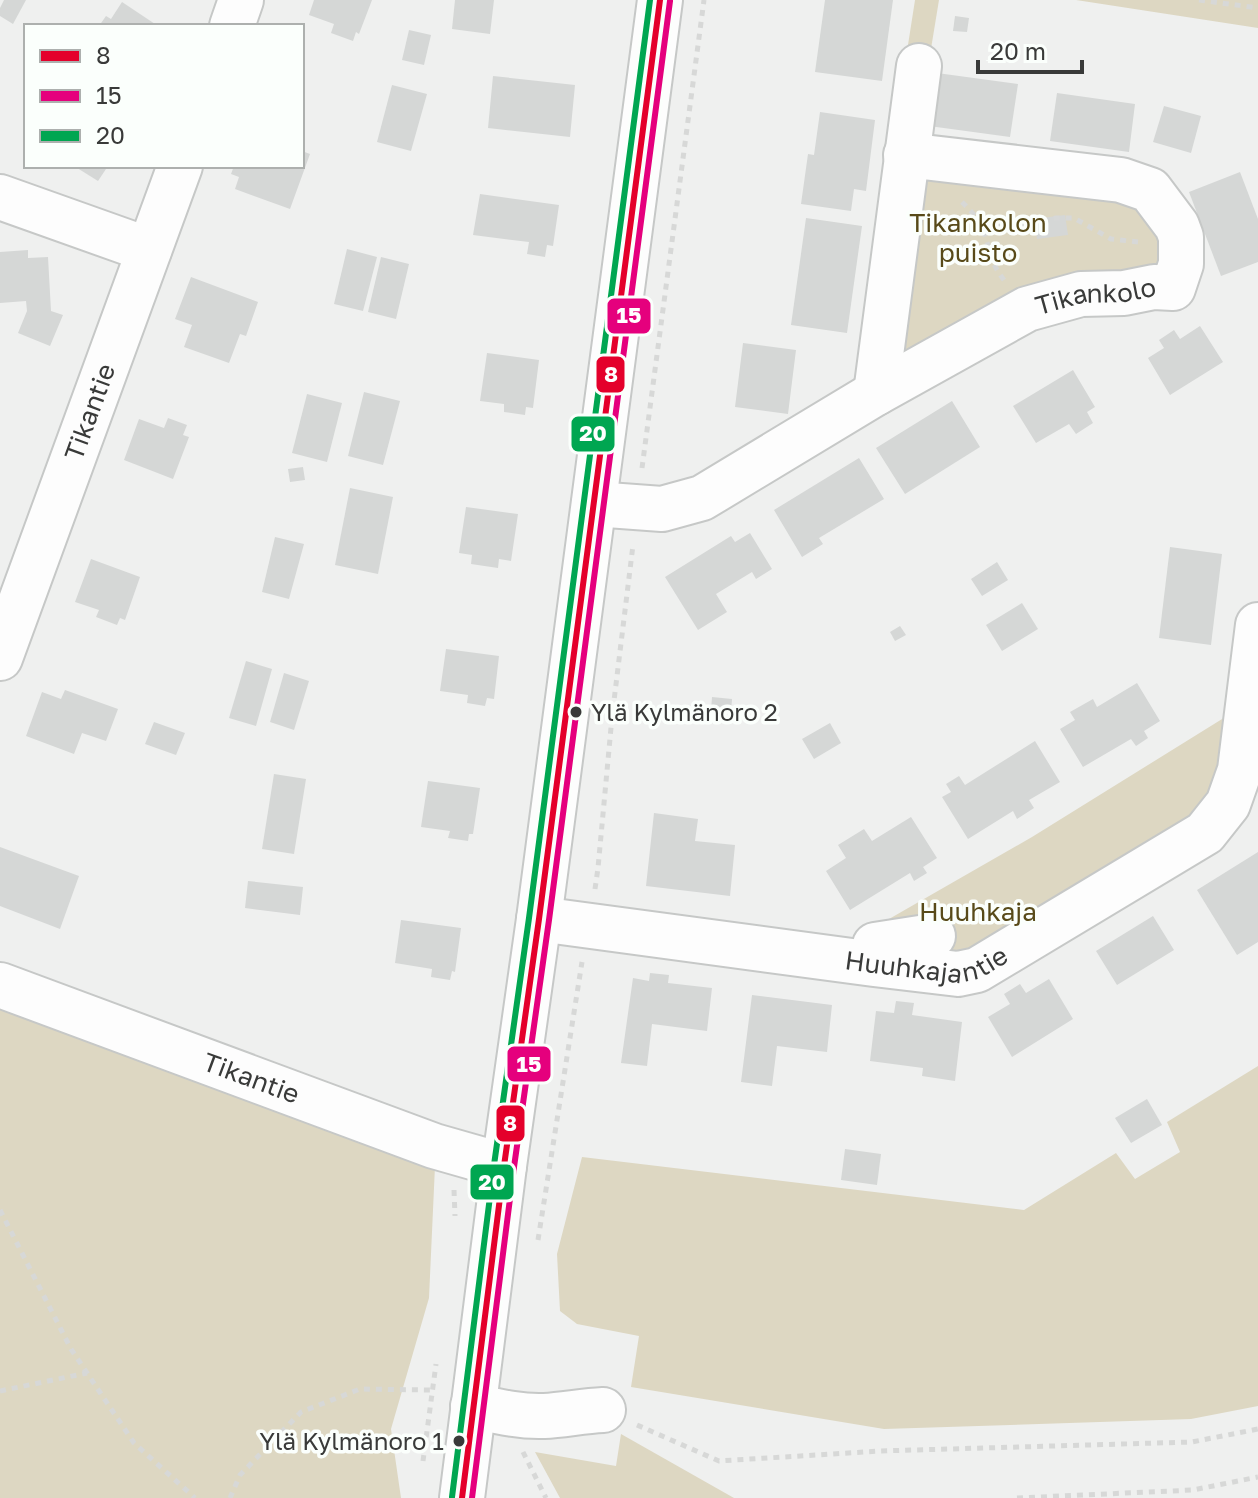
<svg xmlns="http://www.w3.org/2000/svg" width="1258" height="1498" viewBox="0 0 1258 1498" font-family="'Golos Text',sans-serif">
  <rect width="100%" height="100%" fill="#eff0ef"/>
  <g fill="#ddd7c2">
    <path d="M915,0H939L928,67L905,64Z"/>
    <path d="M1076,0H1258V28Z"/>
    <path d="M924,171L1114,186L1153,210L1168,264L901,357Z"/>
    <path d="M1235,711L1205,815L982,953L913,960L889,919L1032,837Z"/>
    <path d="M0,1005L435,1166L429,1298L391,1429L401,1498H0Z"/>
    <path d="M1258,1066V1406L1191,1419L884,1429L631,1387L639,1336L577,1324L560,1311L557,1254L582,1157L1024,1210L1116,1153L1135,1179L1180,1152L1167,1122Z"/>
    <path d="M621,1434L734,1498H560L535,1452L616,1466Z"/>
  </g>
  <g fill="#d5d7d6">
    <path d="M4,0H26L13,24L0,16V8Z"/>
    <path d="M314,0H372L359,34L356,32L353,41L331,33L334,24L309,15Z"/>
    <path d="M455,0H494L490,34L452,29Z"/>
    <path d="M825,0H893L882,81L815,72Z"/>
    <path d="M122,2L158,26H99L106,16L111,19Z"/>
    <path d="M955,16L969,18L967,32L953,31Z"/>
    <path d="M409,30L431,35L424,65L402,60Z"/>
    <path d="M937,73L1018,84L1010,137L929,126Z"/>
    <path d="M493,76L575,85L570,137L488,128Z"/>
    <path d="M392,85L427,94L411,151L377,142Z"/>
    <path d="M1057,93L1135,104L1129,152L1050,141Z"/>
    <path d="M1164,106L1201,116L1191,153L1153,142Z"/>
    <path d="M820,112L875,120L866,191L854,189L851,211L801,204L808,154L814,155Z"/>
    <path d="M302,151L310,154L290,209L235,189L239,177L231,174L234,166H302Z"/>
    <path d="M74,166H108L98,181Z"/>
    <path d="M1240,172L1258,219V262L1221,276L1189,192Z"/>
    <path d="M480,194L559,205L553,246L547,245L545,257L527,254L529,242L473,235Z"/>
    <path d="M1065,215L1068,235L1037,239L1034,219Z"/>
    <path d="M806,218L862,226L847,333L791,325Z"/>
    <path d="M347,249L377,257L363,311L334,304Z"/>
    <path d="M28,250V258L48,257L51,311L63,315L50,346L18,333L27,311L26,301L0,303V252Z"/>
    <path d="M381,257L409,264L396,319L368,312Z"/>
    <path d="M191,277L258,302L246,336L240,334L229,363L184,347L192,325L175,319Z"/>
    <path d="M1200,326L1223,362L1170,395L1148,358L1164,348L1159,340L1174,330L1180,339Z"/>
    <path d="M743,343L796,350L788,414L735,407Z"/>
    <path d="M487,353L539,360L533,408L526,407L525,415L504,412V404L480,401Z"/>
    <path d="M1073,370L1095,407L1087,412L1093,423L1076,434L1069,424L1036,443L1013,406Z"/>
    <path d="M364,392L400,401L383,465L348,456Z"/>
    <path d="M307,394L342,403L327,462L292,453Z"/>
    <path d="M952,401L980,447L905,494L876,448Z"/>
    <path d="M168,418L187,425L183,435L189,437L173,479L124,460L139,419L164,428Z"/>
    <path d="M859,458L884,499L819,538L823,544L802,557L774,510Z"/>
    <path d="M303,467L305,480L290,482L288,469Z"/>
    <path d="M350,488L393,497L378,574L335,565Z"/>
    <path d="M466,507L518,514L511,561L499,559L498,568L471,564L472,555L459,553Z"/>
    <path d="M750,533L772,569L756,579L752,572L716,594L727,612L698,630L665,577L731,536L735,542Z"/>
    <path d="M275,537L304,544L289,599L262,592Z"/>
    <path d="M1170,547L1222,554L1211,645L1159,638Z"/>
    <path d="M91,559L140,577L125,620L120,618L117,625L96,617L99,610L75,602Z"/>
    <path d="M997,562L1008,580L982,596L971,579Z"/>
    <path d="M1022,603L1038,629L1002,651L986,625Z"/>
    <path d="M900,626L906,635L895,641L890,632Z"/>
    <path d="M446,649L499,656L494,699L487,698L485,706L467,703L468,695L440,691Z"/>
    <path d="M246,661L272,669L256,726L229,718Z"/>
    <path d="M284,673L309,681L294,730L270,722Z"/>
    <path d="M1137,683L1160,721L1144,731L1148,738L1136,746L1131,739L1083,767L1060,729L1075,720L1070,712L1093,699L1097,707Z"/>
    <path d="M65,690L118,709L106,741L82,733L74,754L26,736L42,692L61,699Z"/>
    <path d="M712,697L732,699L731,713L711,711Z"/>
    <path d="M154,722L185,733L176,755L145,744Z"/>
    <path d="M830,723L841,743L814,759L802,739Z"/>
    <path d="M1035,741L1060,782L1029,800L1034,808L1017,819L1013,811L968,839L942,797L951,792L946,784L959,776L965,785Z"/>
    <path d="M274,774L306,779L294,854L262,849Z"/>
    <path d="M428,781L480,788L473,834H469L468,841L448,838L450,831L421,827Z"/>
    <path d="M654,813L698,819L695,841L735,845L730,896L646,886Z"/>
    <path d="M911,817L937,858L923,867L927,873L914,881L910,873L850,910L826,871L846,858L838,845L864,829L872,841Z"/>
    <path d="M0,847L79,876L60,929L0,906Z"/>
    <path d="M1258,852V942L1237,955L1197,890Z"/>
    <path d="M248,881L303,887L300,915L245,908Z"/>
    <path d="M1153,916L1174,950L1117,985L1096,951Z"/>
    <path d="M401,920L461,928L455,972L452,971L450,980L431,977L432,969L395,963Z"/>
    <path d="M650,973L669,975L668,983L712,988L707,1031L652,1024L647,1066L621,1063L633,978L649,981Z"/>
    <path d="M1049,979L1073,1019L1012,1057L988,1017L1010,1004L1004,994L1020,984L1026,993Z"/>
    <path d="M752,995L832,1005L827,1052L777,1046L772,1086L741,1082Z"/>
    <path d="M896,1001L914,1003L912,1015L962,1022L955,1081L922,1076L923,1068L870,1061L876,1011L894,1013Z"/>
    <path d="M1147,1099L1162,1125L1131,1143L1115,1118Z"/>
    <path d="M845,1149L881,1154L877,1185L841,1180Z"/>
  </g>
  <g fill="none" stroke-linecap="round" stroke-linejoin="round">
    <g stroke="#c6c8c7" stroke-width="48">
      <g id="minor">
        <path d="M232,26L241,0"/>
        <path d="M0,197L149,250"/>
        <path d="M876,393L919,66"/>
        <path id="s1" d="M594,504L662,509L702,498L876,393L1027,309L1081,294L1124,293L1154,287L1173,288L1181,264V237L1177,226L1150,190L1121,180L906,155"/>
        <path id="s2" d="M0,658L180,166"/>
        <path id="s3" d="M539,919L874,964L958,974L977,970L1205,833L1228,804L1240,770L1258,625"/>
        <path d="M875,945L933,936"/>
        <path id="s4" d="M0,985L434,1146L504,1166"/>
        <path d="M473,1406C496,1411 520,1417 544,1416C563,1415 583,1411 603,1410"/>
        <path d="M462,1498L504,1166L539,919L660,0"/>
      </g>
    </g>
    <g stroke="#d7d8d7" stroke-width="5" stroke-dasharray="6 6" stroke-linecap="butt">
      <path d="M1199,0L1258,8"/>
      <path d="M962,202C970,210 978,218 983,230C991,251 988,259 1004,280"/>
      <path d="M983,230L1003,225L1030,224L1056,218H1074L1111,239L1139,242"/>
      <path d="M642,468L704,0"/>
      <path d="M595,889L598,868L612,717L633,545"/>
      <path d="M454,1190L455,1216"/>
      <path d="M0,1210L71,1349L87,1373L134,1443L195,1498"/>
      <path d="M538,1240L582,962"/>
      <path d="M0,1391L87,1373"/>
      <path d="M637,1425L719,1461L880,1451L1192,1442L1258,1429"/>
      <path d="M523,1452L546,1498"/>
      <path d="M423,1461L436,1364"/>
      <path d="M230,1498L240,1475L301,1412L360,1389L431,1390"/>
      <path d="M1017,1498L1193,1490L1258,1477"/>
    </g>
    <use href="#minor" stroke="#fdfdfd" stroke-width="44"/>
    <g stroke="#fbfffc" stroke-width="12">
      <path id="bus-1" d="M462,1498L504,1166L539,919L660,0"/>
    </g>
    <g stroke="#fbfffc" stroke-width="12">
      <path id="bus-2" d="M472,1498L514,1167L549,920L670,1"/>
    </g>
    <g stroke="#fbfffc" stroke-width="12">
      <path id="bus-3" d="M452,1497L494,1165L529,918L650,0"/>
    </g>
    <use href="#bus-1" stroke="#e4002b" stroke-width="6"/>
    <use href="#bus-2" stroke="#e5007d" stroke-width="6"/>
    <use href="#bus-3" stroke="#00a651" stroke-width="6"/>
  </g>
  <g fill="#393a39" stroke="#fbfffc" stroke-width="3">
    <circle cx="576" cy="712" r="7"/>
    <circle cx="459" cy="1441" r="7"/>
  </g>
  <g text-anchor="middle" stroke-width="7" stroke-linejoin="round" paint-order="stroke">
    <g font-size="24" fill="#393a39" stroke="#fbfffc" text-anchor="start">
      <text x="591" y="721">Ylä Kylmänoro 2</text>
      <text x="444" y="1450" text-anchor="end">Ylä Kylmänoro 1</text>
    </g>
    <g font-size="26" fill="#584a19" stroke="#fbfffc">
      <text x="978" y="232">Tikankolon<tspan x="978" dy="30">puisto</tspan></text>
      <text x="978" y="921">Huuhkaja</text>
    </g>
    <g font-size="26" fill="#393a39" stroke="#fbfffc">
      <text dy="9" stroke="none"><textPath href="#s1" startOffset="556">Tikankolo</textPath></text>
      <text dy="9" stroke="none"><textPath href="#s2" startOffset="262">Tikantie</textPath></text>
      <text dy="9" stroke="none"><textPath href="#s3" startOffset="392">Huuhkajantie</textPath></text>
      <text dy="9" stroke="none"><textPath href="#s4" startOffset="268">Tikantie</textPath></text>
    </g>
  </g>
  <g stroke="#fbfffc" stroke-width="3">
    <rect x="606" y="297" width="46" height="38" rx="8" fill="#e5007d"/>
    <rect x="595" y="355" width="31" height="39" rx="8" fill="#e4002b"/>
    <rect x="570" y="415" width="46" height="38" rx="8" fill="#00a651"/>
    <rect x="506" y="1045" width="46" height="38" rx="8" fill="#e5007d"/>
    <rect x="495" y="1104" width="31" height="39" rx="8" fill="#e4002b"/>
    <rect x="469" y="1163" width="46" height="38" rx="8" fill="#00a651"/>
  </g>
  <g font-size="22" text-anchor="middle" font-weight="bold" fill="#fff">
    <text x="629" y="323">15</text>
    <text x="611" y="382">8</text>
    <text x="593" y="441">20</text>
    <text x="529" y="1072">15</text>
    <text x="510" y="1131">8</text>
    <text x="492" y="1190">20</text>
  </g>
  <rect x="24" y="24" width="280" height="144" fill="#fbfffc" stroke="#adb0ae" stroke-width="2"/>
  <rect x="40" y="50" width="40" height="12" fill="#e4002b" stroke="#adb0ae" stroke-width="2"/>
  <text x="96" y="64" font-size="24" fill="#393a39">8</text>
  <rect x="40" y="90" width="40" height="12" fill="#e5007d" stroke="#adb0ae" stroke-width="2"/>
  <text x="96" y="104" font-size="24" fill="#393a39">15</text>
  <rect x="40" y="130" width="40" height="12" fill="#00a651" stroke="#adb0ae" stroke-width="2"/>
  <text x="96" y="144" font-size="24" fill="#393a39">20</text>
  <path d="M978 60v12h104v-12" fill="none" stroke="#393a39" stroke-width="4"/>
  <text x="990" y="60" font-size="24" fill="#393a39" stroke="#fbfffc" stroke-width="6" paint-order="stroke">20 m</text>
</svg>
